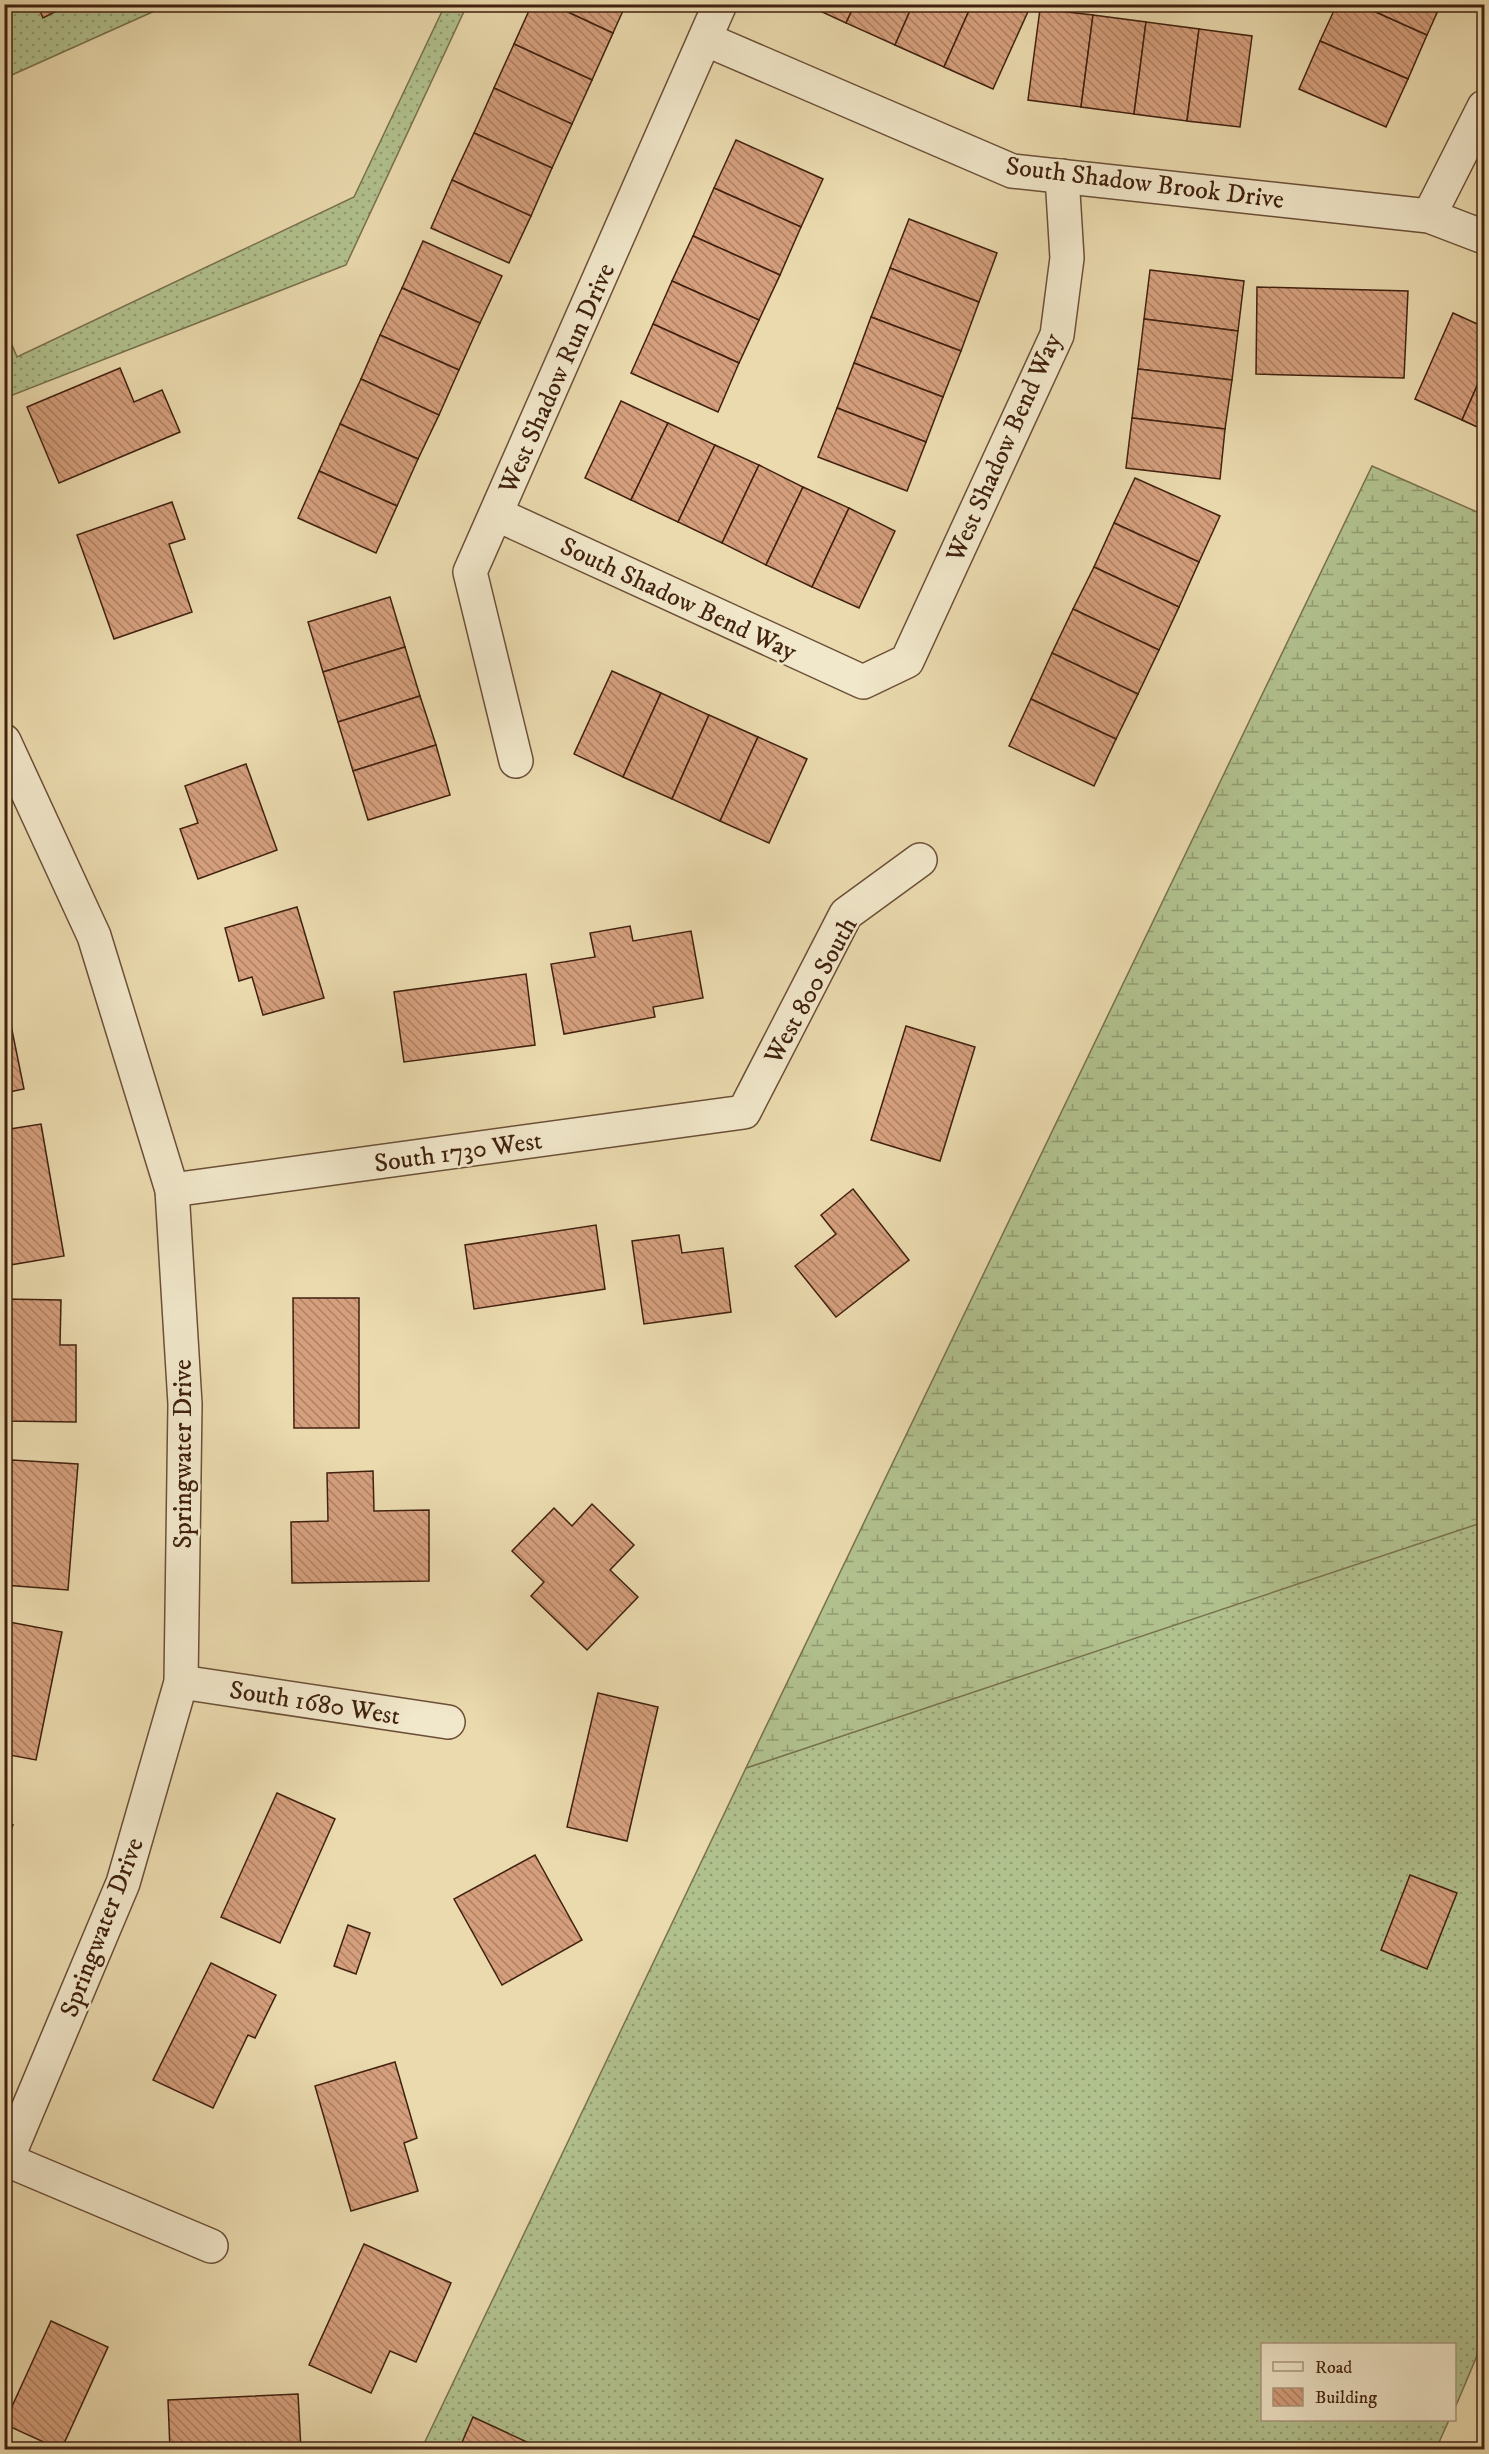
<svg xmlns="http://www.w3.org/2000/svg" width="1489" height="2454" viewBox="0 0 1489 2454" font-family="'IM FELL DW Pica',serif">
  <defs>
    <pattern id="grass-dots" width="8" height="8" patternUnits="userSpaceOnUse" patternTransform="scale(1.5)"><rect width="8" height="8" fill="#b1c18e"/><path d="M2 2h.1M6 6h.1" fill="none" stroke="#929c72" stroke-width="1.8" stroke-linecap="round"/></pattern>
    <pattern id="wetland-marsh" width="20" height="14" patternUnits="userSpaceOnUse" patternTransform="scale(1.5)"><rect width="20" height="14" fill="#b1c18e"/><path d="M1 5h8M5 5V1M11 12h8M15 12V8" fill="none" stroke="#929c72"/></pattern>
    <pattern id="building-back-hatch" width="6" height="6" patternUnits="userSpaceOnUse" patternTransform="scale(1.5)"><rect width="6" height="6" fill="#d59f7d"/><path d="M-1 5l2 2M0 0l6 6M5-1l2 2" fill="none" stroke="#ae8165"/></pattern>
  </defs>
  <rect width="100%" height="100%" fill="#eadaae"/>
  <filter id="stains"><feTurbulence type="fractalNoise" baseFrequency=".00333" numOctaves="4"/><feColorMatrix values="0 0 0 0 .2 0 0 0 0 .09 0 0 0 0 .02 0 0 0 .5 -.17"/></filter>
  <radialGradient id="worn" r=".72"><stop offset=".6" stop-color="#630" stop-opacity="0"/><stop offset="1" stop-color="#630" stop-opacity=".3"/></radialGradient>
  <g fill="url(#grass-dots)" stroke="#79714e" stroke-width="1.5">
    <path d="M5,4L168,5L5,78Z"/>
    <path d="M445,5H467L346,265L5,398V328L17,357L354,197Z"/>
    <path d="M1483,1521L1484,2339L1455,2408L1454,2344H1262V2420H1449L1436,2449L421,2450L746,1768Z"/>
  </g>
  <path fill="url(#wetland-marsh)" stroke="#79714e" stroke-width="1.5" d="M1372,466L1484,515V1522L746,1768Z"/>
  <g fill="url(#building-back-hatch)" stroke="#41210f" stroke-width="1.5">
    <path d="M37,4H70L43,18Z"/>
    <path d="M532,4H551L613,33L592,80L514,44Z"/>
    <path d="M551,4H626L613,33Z"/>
    <path d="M805,4H855L846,23Z"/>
    <path d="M855,4H913L895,45L846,23Z"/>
    <path d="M913,4H972L944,67L895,45Z"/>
    <path d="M972,4L1031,5L993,89L944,67Z"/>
    <path d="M1337,4H1358L1427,35L1408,79L1320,41Z"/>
    <path d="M1358,4H1441L1427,35Z"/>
    <path d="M1040,9L1093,15L1081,107L1028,100Z"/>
    <path d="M1093,15L1146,22L1134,114L1081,107Z"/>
    <path d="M1146,22L1199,29L1187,121L1134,114Z"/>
    <path d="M1199,29L1252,36L1240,127L1187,121Z"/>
    <path d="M1320,41L1408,79L1386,127L1299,89Z"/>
    <path d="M514,44L592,80L572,124L494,88Z"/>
    <path d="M494,88L572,124L552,168L474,133Z"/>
    <path d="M474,133L552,168L531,216L452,180Z"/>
    <path d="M736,140L823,179L801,227L714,188Z"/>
    <path d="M452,180L531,216L509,263L431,228Z"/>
    <path d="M714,188L801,227L780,275L693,236Z"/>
    <path d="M909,219L997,253L979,302L890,268Z"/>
    <path d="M693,236L780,275L759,320L672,281Z"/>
    <path d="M423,241L502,276L480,323L402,288Z"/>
    <path d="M890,268L979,302L961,351L871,317Z"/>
    <path d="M1150,270L1244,281L1238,331L1144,319Z"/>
    <path d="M672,281L759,320L739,363L653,324Z"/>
    <path d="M1257,287L1408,291L1404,378L1256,374Z"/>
    <path d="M402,288L480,323L459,370L380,335Z"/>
    <path d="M1453,313L1484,327V370L1462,420L1415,399Z"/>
    <path d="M871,317L961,351L943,397L854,363Z"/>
    <path d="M1144,319L1238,331L1232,380L1138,369Z"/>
    <path d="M653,324L739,363L718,412L631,373Z"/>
    <path d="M380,335L459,370L439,415L361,379Z"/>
    <path d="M854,363L943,397L926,442L837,408Z"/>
    <path d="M120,368L134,402L162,390L180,432L59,483L27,407Z"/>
    <path d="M1138,369L1232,380L1225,429L1132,418Z"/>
    <path d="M1484,370V430L1462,420Z"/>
    <path d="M361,379L439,415L418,459L340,424Z"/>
    <path d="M621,401L668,423L631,500L585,478Z"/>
    <path d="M837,408L926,442L907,491L818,457Z"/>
    <path d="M1132,418L1225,429L1220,479L1126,468Z"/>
    <path d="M668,423L715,445L678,522L631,500Z"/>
    <path d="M340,424L418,459L397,506L319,471Z"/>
    <path d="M715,445L759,465L722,543L678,522Z"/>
    <path d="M759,465L803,487L766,565L722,543Z"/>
    <path d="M319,471L397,506L376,553L298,518Z"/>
    <path d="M1135,478L1220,516L1199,562L1114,523Z"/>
    <path d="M803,487L849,508L812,587L766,565Z"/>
    <path d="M172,502L185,539L169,544L192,612L114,639L77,535Z"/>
    <path d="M849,508L895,531L859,608L812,587Z"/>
    <path d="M1114,523L1199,562L1179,607L1094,567Z"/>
    <path d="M1094,567L1179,607L1159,650L1073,609Z"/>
    <path d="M390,597L405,647L323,672L308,622Z"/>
    <path d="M1073,609L1159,650L1138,694L1052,653Z"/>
    <path d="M405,647L420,696L338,722L323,672Z"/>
    <path d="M1052,653L1138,694L1116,739L1031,699Z"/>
    <path d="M612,671L661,693L623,777L574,754Z"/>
    <path d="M661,693L709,715L672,799L623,777Z"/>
    <path d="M420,696L436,745L353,771L338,722Z"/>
    <path d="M1031,699L1116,739L1094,786L1009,746Z"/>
    <path d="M709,715L758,737L720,821L672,799Z"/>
    <path d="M758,737L807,759L769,843L720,821Z"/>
    <path d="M436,745L450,795L368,820L353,771Z"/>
    <path d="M246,764L277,850L198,879L180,829L198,823L185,786Z"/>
    <path d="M297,907L324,998L263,1015L252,977L239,981L225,928Z"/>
    <path d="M630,926L633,941L691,931L703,998L653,1007L655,1017L564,1034L551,964L595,957L590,933Z"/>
    <path d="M526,974L535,1045L404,1062L394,992Z"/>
    <path d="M4,991L24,1089L4,1093Z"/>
    <path d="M906,1026L975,1047L940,1161L871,1140Z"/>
    <path d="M41,1124L64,1256L4,1266V1130Z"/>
    <path d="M853,1189L909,1260L836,1317L795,1266L836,1234L821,1215Z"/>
    <path d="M596,1225L605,1289L474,1309L465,1245Z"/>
    <path d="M679,1235L682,1253L723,1248L731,1312L644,1324L632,1241Z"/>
    <path d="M293,1298H359V1428H294Z"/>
    <path d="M4,1299L61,1300L60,1345H76V1422L4,1421Z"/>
    <path d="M12,1460L78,1464L68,1590L4,1585V1550Z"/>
    <path d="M373,1471L374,1511L429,1510V1581L292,1583L291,1522L328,1521L327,1473Z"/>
    <path d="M592,1504L634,1545L610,1570L638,1597L587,1650L531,1596L544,1582L512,1551L554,1508L572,1526Z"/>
    <path d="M4,1621L62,1632L36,1760L4,1754Z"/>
    <path d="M598,1693L658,1707L627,1841L567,1827Z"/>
    <path d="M277,1793L335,1819L280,1943L221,1917Z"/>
    <path d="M4,1821L13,1825L4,1846Z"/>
    <path d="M535,1855L582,1940L502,1985L454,1899Z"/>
    <path d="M1410,1875L1457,1893L1427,1969L1381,1950Z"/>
    <path d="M348,1925L370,1933L356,1974L334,1966Z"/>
    <path d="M211,1963L276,1995L255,2038L248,2035L213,2108L153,2080Z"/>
    <path d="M395,2062L417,2138L404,2143L418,2191L351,2211L315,2086Z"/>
    <path d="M364,2244L451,2283L416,2362L390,2351L371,2393L309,2365Z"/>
    <path d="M51,2321L108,2347L61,2450L4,2424Z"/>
    <path d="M298,2394L301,2450H170L168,2400Z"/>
    <path d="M473,2417L544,2450H466L460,2447Z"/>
  </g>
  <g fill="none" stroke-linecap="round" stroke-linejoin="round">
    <g stroke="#6b4f37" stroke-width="36">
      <g id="street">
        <path d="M705,39L1012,171L1429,216L1484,237"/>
        <path d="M1429,216L1484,107"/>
        <path d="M496,514L863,682L907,661L1057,335L1067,258L1062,176"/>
        <path d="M4,741L94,936L172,1190L185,1404L181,1682L123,1883L4,2166"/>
        <path d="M516,761L470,572L720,4"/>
        <path d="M172,1190L744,1112L846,914L920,860"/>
        <path d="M181,1682L448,1722"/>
        <path d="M7,2160L211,2246"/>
      </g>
    </g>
    <use href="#street" stroke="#f1e7ca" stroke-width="33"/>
  </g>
  <g text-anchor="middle" stroke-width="5" stroke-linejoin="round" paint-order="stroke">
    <g font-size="26" fill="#41210f" stroke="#f1e7ca">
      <text transform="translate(1145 182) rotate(7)" y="9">South Shadow Brook Drive</text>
      <text transform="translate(556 378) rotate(-66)" y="9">West Shadow Run Drive</text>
      <text transform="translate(1003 447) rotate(-66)" y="9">West Shadow Bend Way</text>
      <text transform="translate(679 598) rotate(25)" y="9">South Shadow Bend Way</text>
      <text transform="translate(810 990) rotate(-61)" y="9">West 800 South</text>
      <text transform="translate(458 1151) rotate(-8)" y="9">South 1730 West</text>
      <text transform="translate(182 1454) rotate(-90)" y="9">Springwater Drive</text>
      <text transform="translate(315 1702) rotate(9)" y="9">South 1680 West</text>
      <text transform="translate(101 1927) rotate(-69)" y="9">Springwater Drive</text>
    </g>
  </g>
  <rect width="1489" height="2454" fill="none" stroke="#eadaae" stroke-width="24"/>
  <rect x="6" y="6" width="1477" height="2442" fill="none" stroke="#41210f" stroke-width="3"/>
  <rect x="12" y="12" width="1465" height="2430" fill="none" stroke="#41210f" stroke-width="1.5"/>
  <rect x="1261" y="2343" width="195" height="78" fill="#f1e7ca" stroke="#ab987f" stroke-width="1.5"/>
  <rect x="1273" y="2362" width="30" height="9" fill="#f1e7ca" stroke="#ab987f" stroke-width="1.5"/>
  <text x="1315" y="2373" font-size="18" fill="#41210f">Road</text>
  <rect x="1273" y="2388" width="30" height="18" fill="url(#building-back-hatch)" stroke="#ab987f" stroke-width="1.5"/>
  <text x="1315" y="2403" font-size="18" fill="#41210f">Building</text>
  <rect width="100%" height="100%" filter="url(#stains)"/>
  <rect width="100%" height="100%" fill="url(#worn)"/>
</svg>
